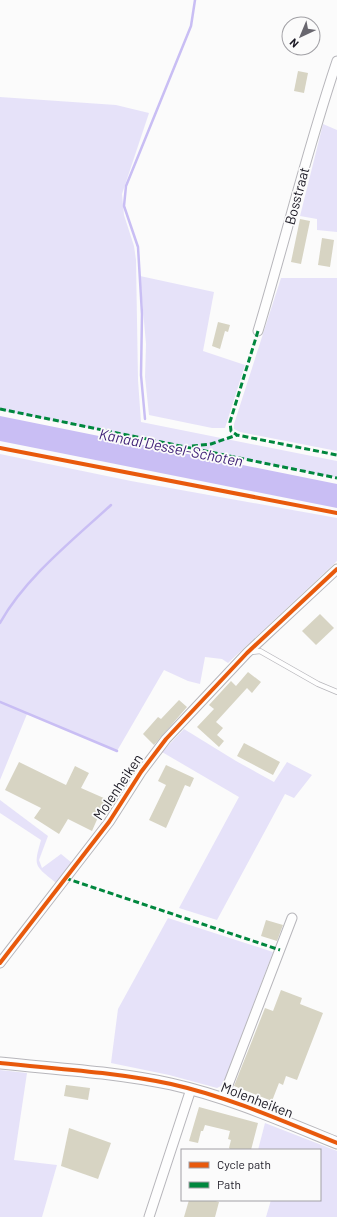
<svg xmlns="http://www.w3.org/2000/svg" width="337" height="1217" viewBox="0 0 337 1217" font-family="Barlow,sans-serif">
  <rect width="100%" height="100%" fill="#fbfbfb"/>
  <g fill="#e6e2f9">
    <path d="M0,97L116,105L149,113L122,194L124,215L134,246L136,260L138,380L141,422L337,461V478L0,410Z"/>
    <path d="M323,124L337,130V232L317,230V219L300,216Z"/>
    <path d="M140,276L214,292L203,351L245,365L225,428H212L149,415L145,377L146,344Z"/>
    <path d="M281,278H337V451L240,432L234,429V424Z"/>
    <path d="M0,454L131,481L337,518V561L228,663L222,659L205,657L200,684L188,681L164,670L117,751L27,714L0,780Z"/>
    <path d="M184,729L236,761L274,782L287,762L312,775L294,798L285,794L217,920L179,908L239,797L162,752Z"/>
    <path d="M0,800L48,836L39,860L42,868L61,854L72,863L56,883C35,865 33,868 41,840L0,813Z"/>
    <path d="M168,918L273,952L223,1085L217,1088L169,1075L111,1063L118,1009Z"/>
    <path d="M0,1070L27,1073L14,1160L57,1165L42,1217H0Z"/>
    <path d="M265,1123L337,1151V1217H266L271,1200H320V1150H258Z"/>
  </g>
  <path fill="#c9bef4" d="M0,416L337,484V508L0,441Z"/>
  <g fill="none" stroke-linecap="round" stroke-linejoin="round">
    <g stroke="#c9bef4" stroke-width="2.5">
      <path d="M145,419L141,375L142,314L138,247L124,206L126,186L191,26L195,0"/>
      <path d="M0,623C25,578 73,540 111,505"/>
      <path d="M0,702L117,751"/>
    </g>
  </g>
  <g fill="#d7d4c3">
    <path d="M298,71L308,73L304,93L294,91Z"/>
    <path d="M300,219L310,221L301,264L291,262Z"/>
    <path d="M322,238L334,240L330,267L318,265Z"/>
    <path d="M218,322L230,325L228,332L225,331L220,349L212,346Z"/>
    <path d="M320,614L334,628L316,645L302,631Z"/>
    <path d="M248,672L261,682L252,693L247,688L216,722L223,728L217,735L224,741L219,747L197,727L214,709L209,705L231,681L236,686Z"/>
    <path d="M179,700L187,707L154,745L143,734L158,717L161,719Z"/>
    <path d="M244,743L280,762L273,775L237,756Z"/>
    <path d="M19,762L66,785L75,766L89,773L81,788L106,799L92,831L68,819L59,834L34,818L41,808L5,790Z"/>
    <path d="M166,765L194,778L190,787L185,785L166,828L149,820L166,785L158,781Z"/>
    <path d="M266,920L283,925L277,941L261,936Z"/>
    <path d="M281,990L302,998L300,1004L323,1013L297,1080L286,1076L283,1085L279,1083L272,1101L234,1086L265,1008L273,1011Z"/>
    <path d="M66,1085L90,1088L88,1100L64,1096Z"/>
    <path d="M199,1107L258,1123L251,1150H231L229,1148L231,1140L228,1139L230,1131L205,1125L203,1131H201L198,1143L189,1141Z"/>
    <path d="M69,1128L111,1143L98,1179L61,1166Z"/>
    <path d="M189,1200H212L219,1202L215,1217H184Z"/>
  </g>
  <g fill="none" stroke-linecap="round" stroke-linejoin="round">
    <g stroke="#b7b6bb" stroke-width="6">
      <path id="service" d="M251,652L260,651L318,684L337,692"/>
    </g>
    <g stroke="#b7b6bb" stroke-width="11">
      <g id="minor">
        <path d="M258,331C285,241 307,150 337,61"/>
        <path d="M0,963L109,822L141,772L166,739L247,653L337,569"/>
        <path d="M223,1098L292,918"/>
        <path d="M149,1217L191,1089"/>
      </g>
    </g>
    <g stroke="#b7b6bb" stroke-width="13">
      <path id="tertiary" d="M0,1063C57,1069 116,1072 171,1084C229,1097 283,1121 337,1143"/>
    </g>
    <use href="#service" stroke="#fefefe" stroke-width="4.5"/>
    <use href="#minor" stroke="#fefefe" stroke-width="9"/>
    <use href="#tertiary" stroke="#fefefe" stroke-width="11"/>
    <g stroke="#00873e" stroke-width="3" stroke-dasharray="6 3" stroke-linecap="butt">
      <path d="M258,331L230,422L231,431L237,435L337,455"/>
      <path d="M0,409L337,478"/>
      <path d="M192,446L211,444L237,435"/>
      <path d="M65,878L280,950"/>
    </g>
    <g stroke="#fbfbfb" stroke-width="6">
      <g id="cycleway">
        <path d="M0,448L337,513"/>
        <path d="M0,963L109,822L141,772L166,739L247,653L337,569"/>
        <path d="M0,1063C57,1069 116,1072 171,1084C229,1097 283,1121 337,1143"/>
      </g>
    </g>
    <use href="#cycleway" stroke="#e8590c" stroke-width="4"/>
  </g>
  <g text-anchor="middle" stroke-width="3.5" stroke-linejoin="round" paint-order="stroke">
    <g font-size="14" fill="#1a1823" stroke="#fbfbfb">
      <text transform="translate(297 196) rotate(-75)" y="5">Bosstraat</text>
      <text transform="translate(118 787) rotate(-56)" y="5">Molenheiken</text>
      <text transform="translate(257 1100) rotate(21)" y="5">Molenheiken</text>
    </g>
    <g font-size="15" font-style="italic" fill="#3a1b73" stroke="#fbfbfb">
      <text transform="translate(171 448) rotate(11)" y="5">Kanaal Dessel-Schoten</text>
    </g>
  </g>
  <rect x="181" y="1149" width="140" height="52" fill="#fbfbfb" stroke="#a1a0a5"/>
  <rect x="189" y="1162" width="20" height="6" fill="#e8590c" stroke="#a1a0a5"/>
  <text x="217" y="1169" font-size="12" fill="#1a1823">Cycle path</text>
  <rect x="189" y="1182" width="20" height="6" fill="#00873e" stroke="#a1a0a5"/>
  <text x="217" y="1189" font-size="12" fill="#1a1823">Path</text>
  <g transform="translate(301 36) rotate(224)"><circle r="19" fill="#fbfbfb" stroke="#a1a0a5"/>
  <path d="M0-3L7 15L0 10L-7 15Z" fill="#69676f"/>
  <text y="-6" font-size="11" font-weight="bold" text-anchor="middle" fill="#1a1823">N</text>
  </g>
</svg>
